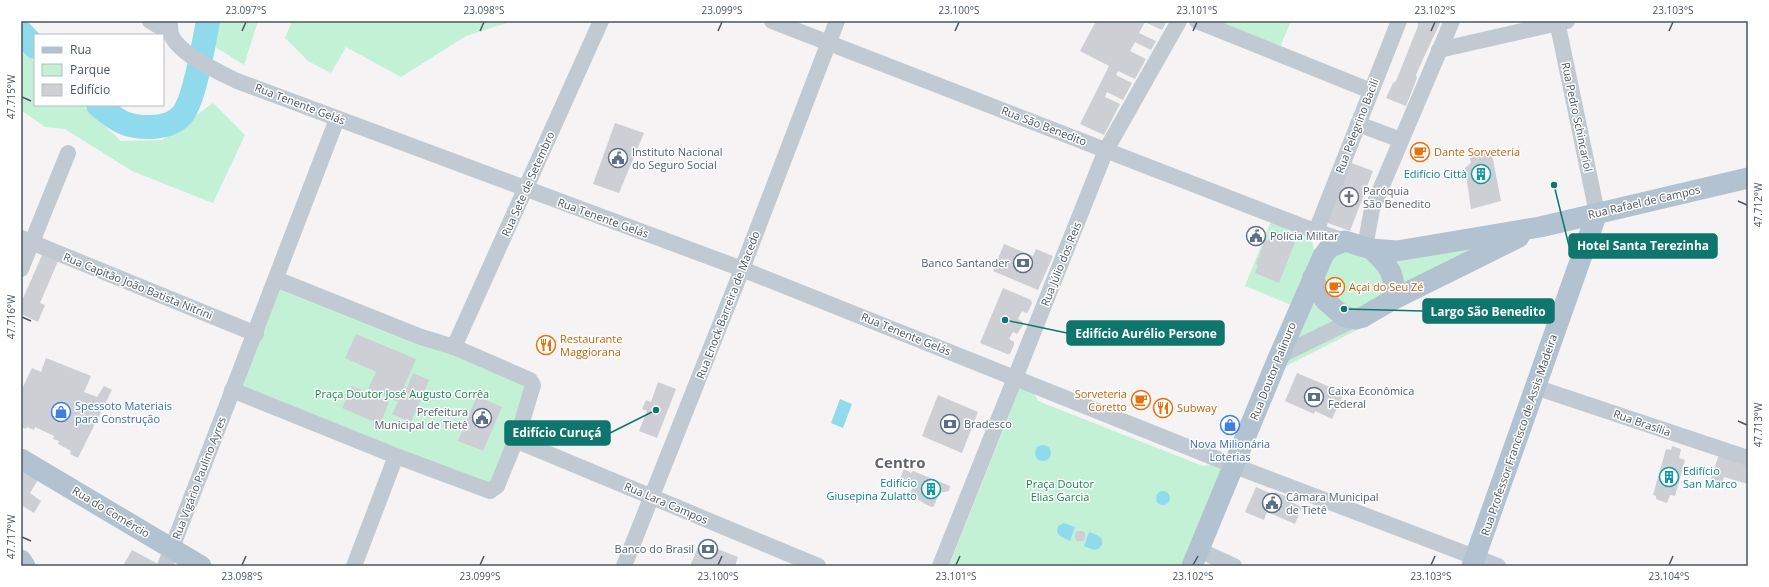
<svg xmlns="http://www.w3.org/2000/svg" width="1769" height="587" viewBox="0 0 1769 587" font-family="'Open Sans',sans-serif">
  <rect width="100%" height="100%" fill="#f5f3f3"/>
  <g fill="#c3f1d5">
    <path d="M219,21H258L244,65L212,45Z"/>
    <path d="M292,21H513L466,36L401,77L346,47L331,73L308,61L285,38Z"/>
    <path d="M1216,21H1291L1280,47Z"/>
    <path d="M21,50L35,62V105H82L121,141L162,140L213,103L245,135L213,203L132,171L65,129L45,127L21,110Z"/>
    <path d="M1271,221L1310,236L1316,255L1296,307L1245,286Z"/>
    <path d="M1485,244L1383,317L1282,368L1330,259L1344,248L1397,262Z"/>
    <path d="M280,284L530,382L490,489L237,390Z"/>
    <path d="M1018,387L1034,393L1038,401L1203,466L1212,464L1222,468L1182,566H949L1010,413L1008,405Z"/>
  </g>
  <g fill="#90daee">
    <path d="M840,399L852,404L843,428L831,423Z"/>
    <circle cx="1043" cy="453" r="8"/>
    <circle cx="1163" cy="498" r="7"/>
    <path d="M1064,523L1075,527L1070,541L1060,536L1057,532L1058,526Z"/>
    <path d="M1089,532C1096,535 1104,536 1102,545L1098,549L1094,550L1084,546Z"/>
  </g>
  <g fill="none" stroke-linecap="round" stroke-linejoin="round">
    <g stroke="#90daee" stroke-width="24">
      <path d="M21,32L35,47"/>
      <path d="M98,105C117,121 127,128 152,127C164,126 174,124 182,115C195,100 204,41 208,21"/>
    </g>
  </g>
  <g fill="#cdcfd5">
    <path d="M1096,21H1167L1162,30L1145,22L1139,33L1156,41L1151,50L1135,42L1130,51L1146,59L1135,79L1118,71L1116,75L1132,83L1123,100L1107,92L1105,97L1120,104L1104,135L1080,124L1109,66L1080,51Z"/>
    <path d="M1418,21H1441L1423,59L1416,75L1417,78L1406,106L1386,98L1393,83L1396,81L1418,26Z"/>
    <path d="M615,123L644,133L619,193L593,184Z"/>
    <path d="M1491,149L1501,201L1471,209L1465,168L1471,163L1469,155Z"/>
    <path d="M1349,162L1373,171L1350,231L1325,222Z"/>
    <path d="M1271,232L1295,242L1279,283L1255,273L1258,265L1256,264L1265,240L1268,241Z"/>
    <path d="M1004,244L1033,256L1036,249L1053,256L1038,290L993,271Z"/>
    <path d="M42,255L58,261L40,303L45,305L38,322L21,314V303Z"/>
    <path d="M1003,288L1031,300L1032,303L1028,312L1026,313L1022,311L1018,319L1023,322V325L1017,334L1013,332L1009,339L1014,342V345L1010,354H1007L980,343Z"/>
    <path d="M356,334L416,359L404,387L407,388L413,373L429,380L411,422L392,414L398,402L368,389L376,372L345,358Z"/>
    <path d="M46,358L91,376L84,392L97,397L104,386L112,390L78,458L70,454L71,451L58,444L59,441L53,439L54,436L35,427L34,430L27,427L26,429L21,427V391L32,368L41,372Z"/>
    <path d="M1297,373L1344,393L1332,419L1315,411L1314,414L1285,401Z"/>
    <path d="M658,382L676,389L657,438L639,431L647,411L642,409L646,400L651,402Z"/>
    <path d="M352,386L389,402L380,424L342,408Z"/>
    <path d="M938,395L978,412L962,453L922,436Z"/>
    <path d="M477,396L502,407L483,451L458,441Z"/>
    <path d="M1226,421L1243,429L1240,436L1223,428Z"/>
    <path d="M1672,446L1681,449L1679,458L1685,460L1675,496L1670,495L1667,503L1656,499V496L1653,495L1666,449L1671,450Z"/>
    <path d="M1721,449L1748,458V484L1724,477L1720,488L1709,484Z"/>
    <path d="M904,469L911,473L913,471L950,486L949,491L939,493L934,506L932,507L925,504L910,494L913,486L899,481Z"/>
    <path d="M21,471L38,480L30,493L41,501L34,513L21,505Z"/>
    <path d="M1256,487L1274,495L1275,492L1288,497L1287,500L1302,507L1295,524L1267,512L1264,520L1245,512Z"/>
    <circle cx="1080" cy="536" r="5.5"/>
    <path d="M700,542L738,557L735,566H690Z"/>
    <path d="M132,550L162,566H123Z"/>
  </g>
  <g fill="none" stroke-linecap="round" stroke-linejoin="round">
    <g stroke="#c1cad2" stroke-width="16">
      <path d="M150,21L170,33"/>
      <path d="M170,21C170,25 170,30 171,34C178,54 219,72 237,81L742,269L1235,466L1498,566"/>
      <path d="M772,21L1304,227L1345,241"/>
      <path d="M1197,21L1371,91"/>
      <path d="M1557,21L1597,213"/>
      <path d="M1439,50L1567,21"/>
      <path d="M1358,124L1401,140"/>
      <path d="M1316,231L1399,21"/>
      <path d="M21,238L256,334"/>
      <path d="M1365,247L1372,209L1452,21"/>
      <path d="M21,269L68,153"/>
      <path d="M454,347L601,21"/>
      <path d="M1279,356L1355,319"/>
      <path d="M1535,387L1748,458"/>
      <path d="M232,390L396,456L490,491L497,486L519,432L533,385L530,380L454,347L421,337L276,279"/>
      <path d="M515,440L818,566"/>
      <path d="M1199,550L1234,566"/>
      <path d="M165,566L337,119"/>
      <path d="M354,566L396,456"/>
      <path d="M624,566L737,282L837,21"/>
      <path d="M940,566L1106,150L1179,21"/>
    </g>
    <g stroke="#b3c2d1" stroke-width="21">
      <path d="M1371,249C1388,264 1398,276 1392,300"/>
      <path d="M1313,277L1319,292L1326,301L1343,316L1355,319L1363,317L1392,300L1519,237"/>
      <path d="M21,459L201,566"/>
      <path d="M21,560L25,566"/>
      <path d="M1192,566L1279,356L1323,256L1329,248L1345,241L1371,249L1397,251L1540,227L1748,178"/>
      <path d="M1472,566L1597,213"/>
    </g>
  </g>
  <path fill="none" stroke="#4a5661" stroke-width="1.5" d="M242,31L246,22M480,31L484,22M718,31L722,22M955,31L959,22M1193,31L1197,22M1431,31L1435,22M1669,31L1673,22M22,97L31,101M1738,201L1747,205M22,317L31,321M1738,421L1747,425M22,537L31,541M242,565L246,556M480,565L484,556M718,565L722,556M956,565L960,556M1193,565L1198,556M1431,565L1435,556M1669,565L1673,556"/>
  <defs>
    <g id="cafe-ring" transform="scale(1)"><circle r="9.5" fill="#fff" stroke="#e8710a" stroke-width="1.5"/><path d="M-5.5-4.5H6V0H3Q3 3.5 0 3.5H-2.5Q-5.5 3.5-5.5 0ZM3-3.2v2h1.7v-2ZM-6 4.5H4V6H-6Z" fill="#e8710a"/></g>
    <g id="civic-ring" transform="scale(1)"><circle r="9.5" fill="#fff" stroke="#5c6f8a" stroke-width="1.5"/><path d="M-.6-6.5H3V-4.5H.6V-3L4-1V1h2V6H-6V1h2V-1L-.6-3ZM-1.2 2.5V6h2.4V2.5Z" fill="#5c6f8a"/></g>
    <g id="building-ring" transform="scale(1)"><circle r="9.5" fill="#fff" stroke="#0f9aa8" stroke-width="1.5"/><path d="M-4-6H4V6H1V3H-1V6H-4ZM-2.5-4.3h1.7v1.8h-1.7ZM.8-4.3h1.7v1.8H.8ZM-2.5-1h1.7V.8h-1.7ZM.8-1h1.7V.8H.8Z" fill="#0f9aa8"/></g>
    <g id="church-ring" transform="scale(1)"><circle r="9.5" fill="#fff" stroke="#6b7280" stroke-width="1.5"/><path d="M-1.2-6h2.4v3.5h3.3v2.4h-3.3V6h-2.4V-.1h-3.3v-2.4h3.3Z" fill="#6b7280"/></g>
    <g id="bank-ring" transform="scale(1)"><circle r="9.5" fill="#fff" stroke="#5c6f8a" stroke-width="1.5"/><path d="M-6-4H6V4H-6ZM0-2.3a2.3 2.3 0 1 0 0 4.6a2.3 2.3 0 1 0 0-4.6Z" fill="#5c6f8a"/></g>
    <g id="restaurant-ring" transform="scale(1)"><circle r="9.5" fill="#fff" stroke="#e8710a" stroke-width="1.5"/><path d="M-5-6h1v4h1v-4h1v4h1v-4h1v5L-1.5 .5V6h-2V.5L-5-1ZM5-6V6H3V1.5H1.5Q1.5-4 5-6Z" fill="#e8710a"/></g>
    <g id="shop-ring" transform="scale(1)"><circle r="9.5" fill="#fff" stroke="#3f7fe0" stroke-width="1.5"/><path d="M-5-2.5h2.3a2.7 3.5 0 0 1 5.4 0H5L5.5 6h-11ZM-1.5-2.5h3a1.5 2.3 0 0 0-3 0Z" fill="#3f7fe0"/></g>
  </defs>
  <g fill-rule="evenodd">
    <use href="#cafe-ring" x="1420" y="152"/>
    <use href="#civic-ring" x="618" y="158"/>
    <use href="#building-ring" x="1481" y="174"/>
    <use href="#church-ring" x="1349" y="197"/>
    <use href="#civic-ring" x="1256" y="236"/>
    <use href="#bank-ring" x="1023" y="263"/>
    <use href="#cafe-ring" x="1335" y="287"/>
    <use href="#restaurant-ring" x="546" y="345"/>
    <use href="#bank-ring" x="1314" y="397"/>
    <use href="#cafe-ring" x="1141" y="400"/>
    <use href="#restaurant-ring" x="1163" y="408"/>
    <use href="#shop-ring" x="61" y="412"/>
    <use href="#civic-ring" x="482" y="418"/>
    <use href="#bank-ring" x="950" y="424"/>
    <use href="#shop-ring" x="1230" y="425"/>
    <use href="#building-ring" x="1669" y="477"/>
    <use href="#building-ring" x="931" y="489"/>
    <use href="#civic-ring" x="1272" y="503"/>
    <use href="#bank-ring" x="708" y="549"/>
  </g>
  <g text-anchor="middle" stroke-width="3" stroke-linejoin="round" paint-order="stroke">
    <g font-size="11" fill="#4a5661" stroke="#fff">
      <text transform="translate(300 104) rotate(21)" y="4">Rua Tenente Gelás</text>
      <text transform="translate(1577 117) rotate(78)" y="4">Rua Pedro Schincariol</text>
      <text transform="translate(1044 126) rotate(21)" y="4">Rua São Benedito</text>
      <text transform="translate(1357 126) rotate(-69)" y="4">Rua Pelegrino Bacili</text>
      <text transform="translate(528 184) rotate(-66)" y="4">Rua Sete de Setembro</text>
      <text transform="translate(1644 202) rotate(-13)" y="4">Rua Rafael de Campos</text>
      <text transform="translate(603 218) rotate(20)" y="4">Rua Tenente Gelás</text>
      <text transform="translate(1061 264) rotate(-68)" y="4">Rua Júlio dos Reis</text>
      <text transform="translate(138 286) rotate(22)" y="4">Rua Capitão João Batista Nitrini</text>
      <text transform="translate(728 305) rotate(-69)" y="4">Rua Enock Barreira de Macedo</text>
      <text transform="translate(906 334) rotate(22)" y="4">Rua Tenente Gelás</text>
      <text transform="translate(1273 371) rotate(-68)" y="4">Rua Doutor Palinuro</text>
      <text transform="translate(1642 423) rotate(19)" y="4">Rua Brasília</text>
      <text transform="translate(1519 435) rotate(-71)" y="4">Rua Professor Francisco de Assis Madeira</text>
      <text transform="translate(199 478) rotate(-69)" y="4">Rua Vigário Paulino Ayres</text>
      <text transform="translate(666 503) rotate(23)" y="4">Rua Lara Campos</text>
      <text transform="translate(111 512) rotate(31)" y="4">Rua do Comércio</text>
    </g>
    <g font-size="11" fill="#4e5e75" stroke="#fff" text-anchor="start">
      <text x="632" y="156">Instituto Nacional<tspan x="632" dy="13">do Seguro Social</tspan></text>
      <text x="1270" y="240">Polícia Militar</text>
      <text x="1009" y="267" text-anchor="end">Banco Santander</text>
      <text x="1328" y="395">Caixa Econômica<tspan x="1328" dy="13">Federal</tspan></text>
      <text x="468" y="416" text-anchor="end">Prefeitura<tspan x="468" dy="13">Municipal de Tietê</tspan></text>
      <text x="964" y="428">Bradesco</text>
      <text x="1286" y="501">Câmara Municipal<tspan x="1286" dy="13">de Tietê</tspan></text>
      <text x="694" y="553" text-anchor="end">Banco do Brasil</text>
    </g>
    <g font-size="11" fill="#c56008" stroke="#fff" text-anchor="start">
      <text x="1434" y="156">Dante Sorveteria</text>
      <text x="1349" y="291">Açai do Seu Zé</text>
      <text x="560" y="343">Restaurante<tspan x="560" dy="13">Maggiorana</tspan></text>
      <text x="1127" y="398" text-anchor="end">Sorveteria<tspan x="1127" dy="13">Coretto</tspan></text>
      <text x="1177" y="412">Subway</text>
    </g>
    <g font-size="11" fill="#0d838f" stroke="#fff" text-anchor="end">
      <text x="1467" y="178">Edifício Città</text>
      <text x="1683" y="475" text-anchor="start">Edifício<tspan x="1683" dy="13">San Marco</tspan></text>
      <text x="917" y="487">Edifício<tspan x="917" dy="13">Giusepina Zulatto</tspan></text>
    </g>
    <g font-size="11" fill="#5b616d" stroke="#fff" text-anchor="start">
      <text x="1363" y="195">Paróquia<tspan x="1363" dy="13">São Benedito</tspan></text>
    </g>
    <g font-size="11" fill="#17864f" stroke="#fff">
      <text x="402" y="398">Praça Doutor José Augusto Corrêa</text>
      <text x="1060" y="488">Praça Doutor<tspan x="1060" dy="13">Elias Garcia</tspan></text>
    </g>
    <g font-size="11" fill="#366cbe" stroke="#fff" text-anchor="start">
      <text x="75" y="410">Spessoto Materiais<tspan x="75" dy="13">para Construção</tspan></text>
      <text x="1230" y="448" text-anchor="middle">Nova Milionária<tspan x="1230" dy="13">Loterias</tspan></text>
    </g>
    <g font-size="15" font-weight="bold" fill="#5f6368" stroke="#fff">
      <text x="900" y="468">Centro</text>
    </g>
  </g>
  <path fill="none" stroke="#0f766e" stroke-width="1.5" d="M1554 185L1569 246M1344 309L1423 311M1005 320L1067 333M656 410L610 433"/>
  <g fill="#0f766e" stroke="#fff" stroke-width="1.5">
    <circle cx="1554" cy="185" r="4"/>
    <circle cx="1344" cy="309" r="4"/>
    <circle cx="1005" cy="320" r="4"/>
    <circle cx="656" cy="410" r="4"/>
  </g>
  <g fill="#0f766e" stroke="#0f766e" stroke-width="1.5">
    <rect x="1569" y="234" width="148" height="24" rx="4"/>
    <rect x="1423" y="299" width="131" height="24" rx="4"/>
    <rect x="1067" y="321" width="157" height="24" rx="4"/>
    <rect x="505" y="421" width="105" height="24" rx="4"/>
  </g>
  <g font-size="12" text-anchor="middle" font-weight="bold" fill="#fff">
    <text x="1643" y="250">Hotel Santa Terezinha</text>
    <text x="1488" y="316">Largo São Benedito</text>
    <text x="1146" y="338">Edifício Aurélio Persone</text>
    <text x="557" y="437">Edifício Curuçá</text>
  </g>
  <rect width="1769" height="587" fill="none" stroke="#ffffff" stroke-width="44"/>
  <rect x="34" y="34" width="130" height="72" fill="#ffffff" stroke="#b7bbc0"/>
  <rect x="42" y="47" width="20" height="6" fill="#b3c2d1" stroke="#b7bbc0"/>
  <text x="70" y="54" font-size="12" fill="#4a5661">Rua</text>
  <rect x="42" y="64" width="20" height="12" fill="#c3f1d5" stroke="#b7bbc0"/>
  <text x="70" y="74" font-size="12" fill="#4a5661">Parque</text>
  <rect x="42" y="84" width="20" height="12" fill="#cdcfd5" stroke="#b7bbc0"/>
  <text x="70" y="94" font-size="12" fill="#4a5661">Edifício</text>
  <rect x="22" y="22" width="1725" height="543" fill="none" stroke="#4a5661" stroke-width="1.5"/>
  <g font-size="10" text-anchor="middle" fill="#4a5661">
    <text x="246" y="14">23.097°S</text>
    <text x="484" y="14">23.098°S</text>
    <text x="722" y="14">23.099°S</text>
    <text x="959" y="14">23.100°S</text>
    <text x="1197" y="14">23.101°S</text>
    <text x="1435" y="14">23.102°S</text>
    <text x="1673" y="14">23.103°S</text>
    <text transform="translate(11 97) rotate(-90)" y="4">47.715°W</text>
    <text transform="translate(1758 205) rotate(-90)" y="4">47.712°W</text>
    <text transform="translate(11 317) rotate(-90)" y="4">47.716°W</text>
    <text transform="translate(1758 425) rotate(-90)" y="4">47.713°W</text>
    <text transform="translate(11 537) rotate(-90)" y="4">47.717°W</text>
    <text x="242" y="580">23.098°S</text>
    <text x="480" y="580">23.099°S</text>
    <text x="718" y="580">23.100°S</text>
    <text x="956" y="580">23.101°S</text>
    <text x="1193" y="580">23.102°S</text>
    <text x="1431" y="580">23.103°S</text>
    <text x="1669" y="580">23.104°S</text>
  </g>
</svg>
